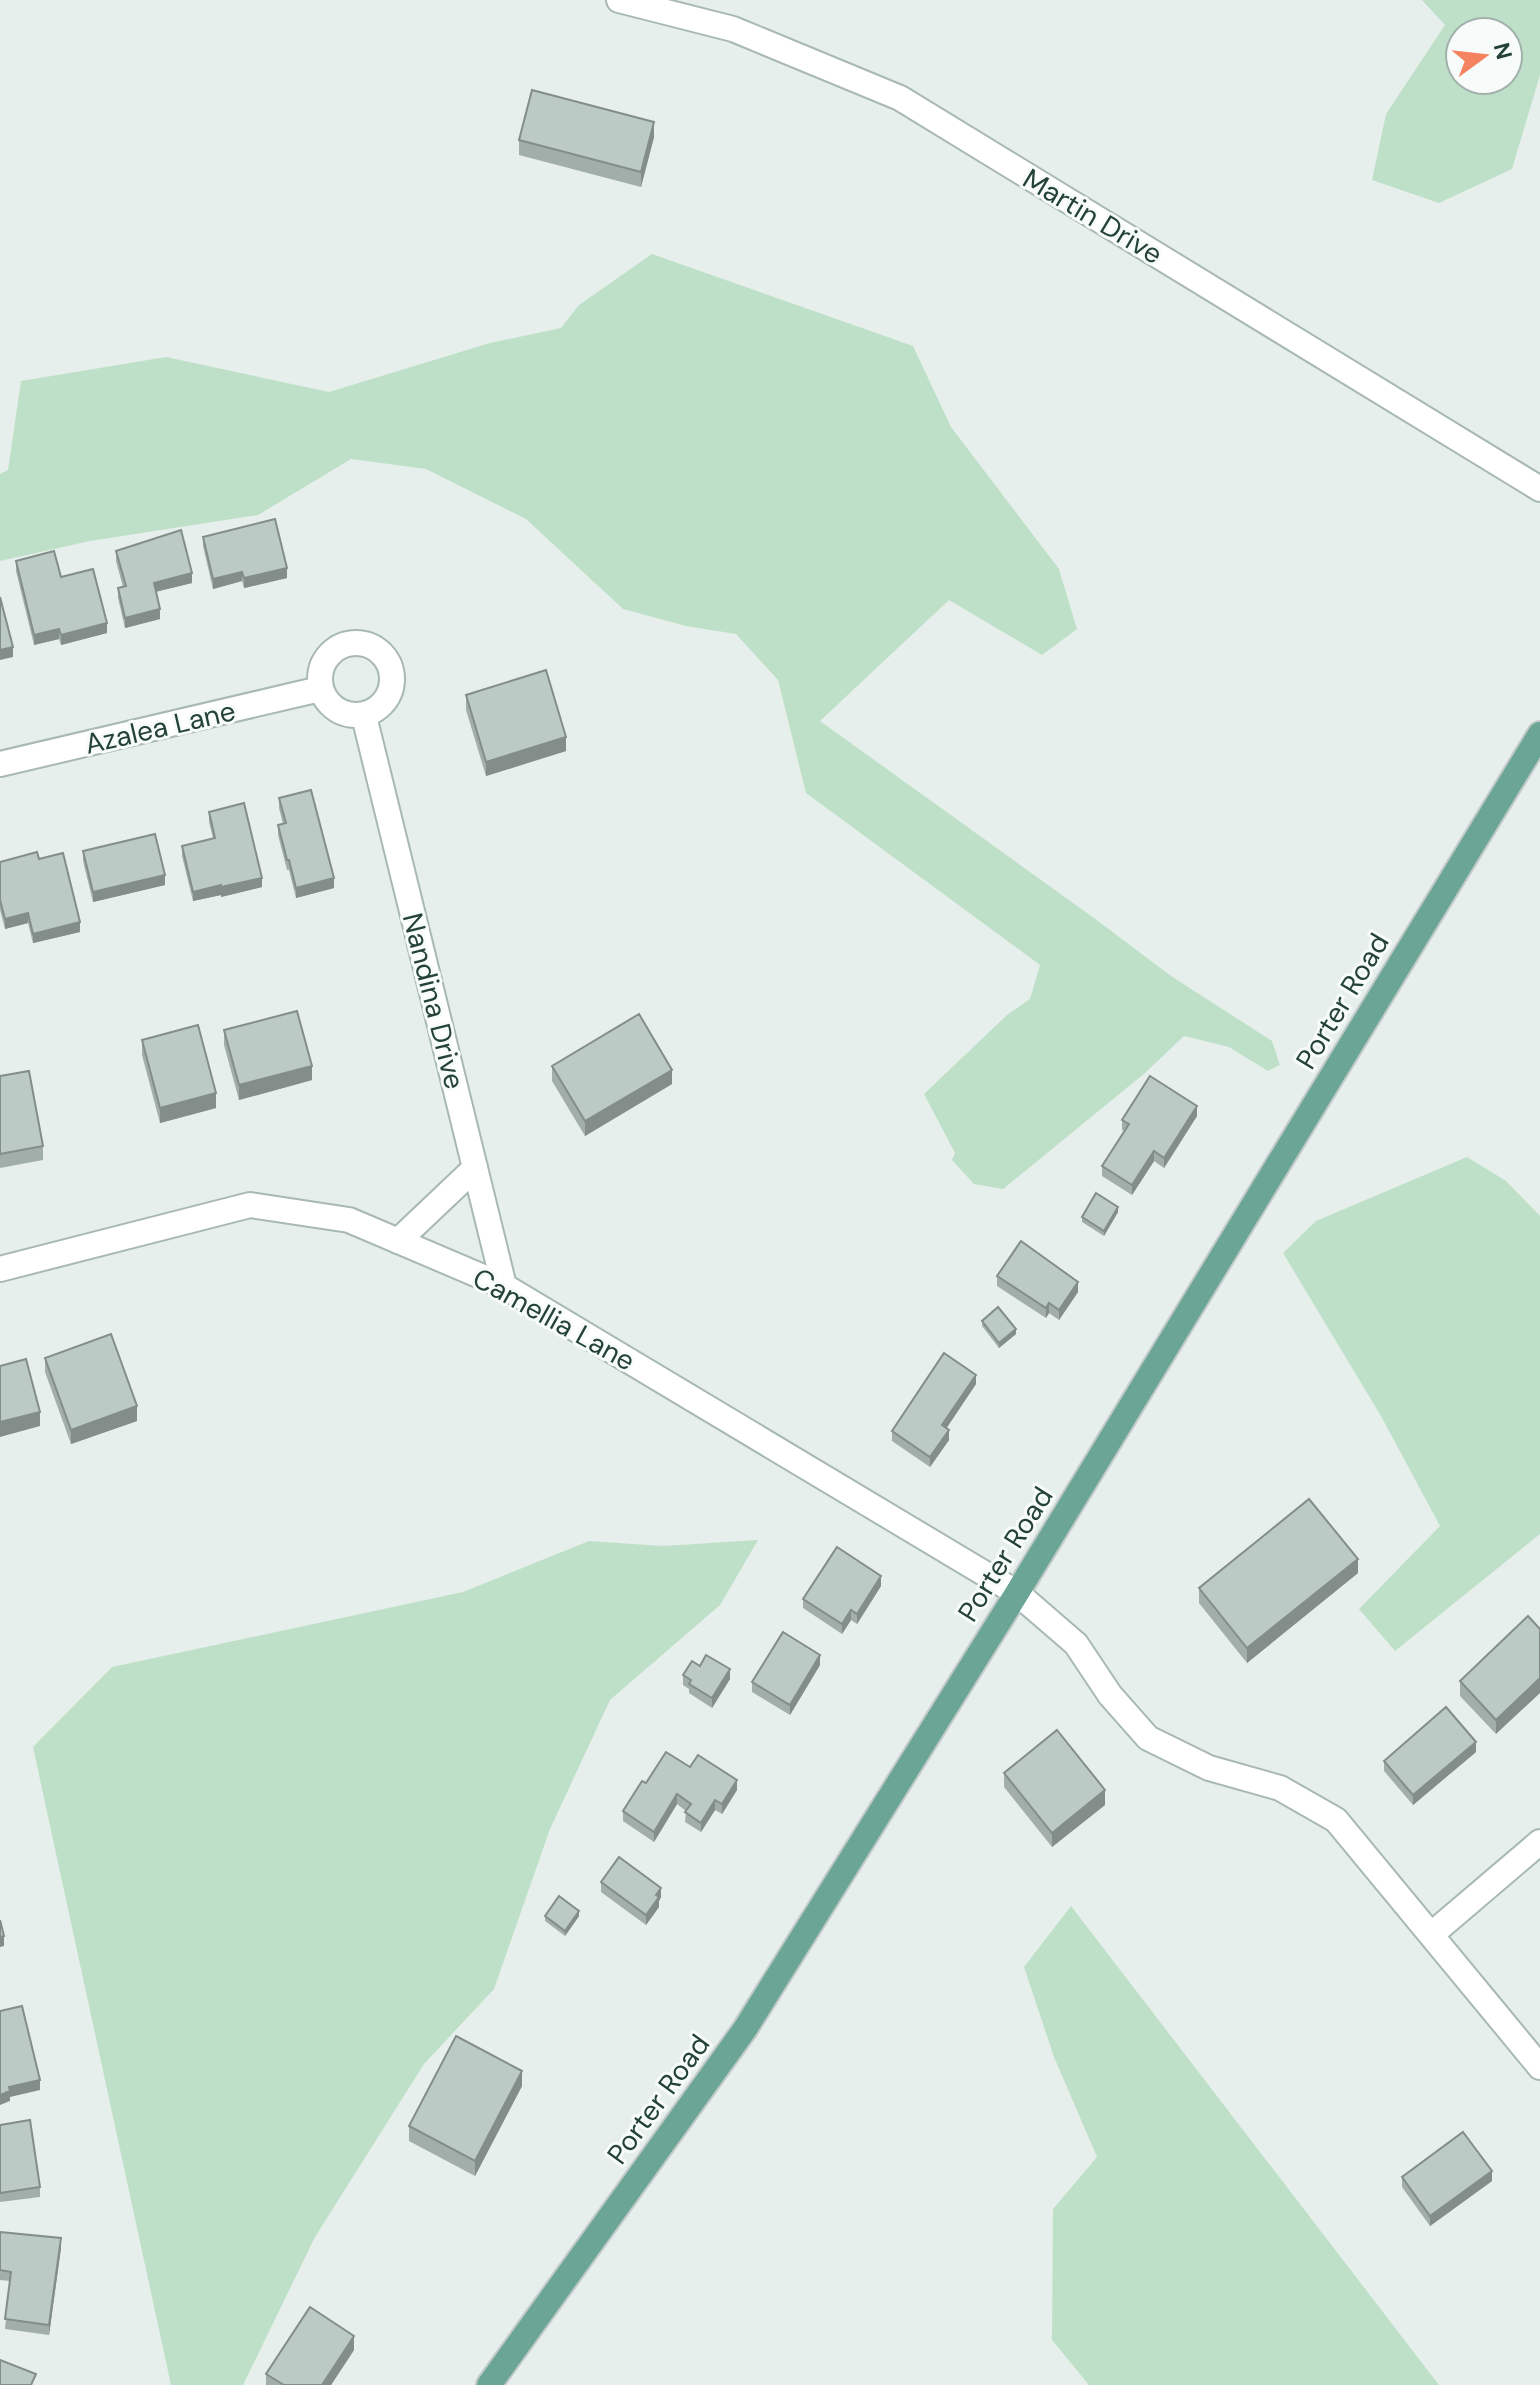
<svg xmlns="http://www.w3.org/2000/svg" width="1540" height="2385" viewBox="0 0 1540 2385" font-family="'DM Sans',sans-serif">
  <rect width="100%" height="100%" fill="#e6efeb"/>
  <g fill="#bfe0c8" fill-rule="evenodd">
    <path d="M1422,0H1540V75L1512,169L1439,203L1372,180L1386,114L1445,25ZM1460,32H1508V80H1460Z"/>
    <path d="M652,254L913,346L951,427L1059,569L1077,629L1042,655L949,600L820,721L1094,918L1171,976L1272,1041L1280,1065L1268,1071L1229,1047L1184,1036L1145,1073L1003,1189L974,1184L952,1160L955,1153L924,1094L1007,1015L1030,999L1040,965L806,793L778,680L736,634L686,626L623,609L526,519L426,469L351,459L258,515L90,541L0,561V474L8,470L21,381L166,357L329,392L490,343L561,328L579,305Z"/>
    <path d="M1467,1157L1506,1181L1540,1216V1534L1395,1651L1359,1609L1440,1526L1381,1416L1283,1253L1316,1221Z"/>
    <path d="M758,1540L720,1605L610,1700L550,1829L494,1989L424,2064L315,2237L243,2385H171L33,1747L112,1667L463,1592L589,1541L663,1546Z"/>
    <path d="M1071,1906L1439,2385H1089L1052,2340L1053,2209L1097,2157L1054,2057L1024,1967Z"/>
  </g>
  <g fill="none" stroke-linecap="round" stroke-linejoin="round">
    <g stroke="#a8b8b2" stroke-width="28">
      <g id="minor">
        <path d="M619,0L733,29L900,98L1540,489"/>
        <circle cx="356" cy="679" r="36"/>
        <path d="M364,716L504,1286"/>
        <path d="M0,764L320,689"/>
        <path d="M398,1241L475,1168"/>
        <path d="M0,1269L250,1205L349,1220L504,1286L1017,1593L1076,1644L1110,1695L1148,1738L1209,1768L1280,1788L1336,1820L1540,2067"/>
        <path d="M1432,1934L1540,1842"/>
      </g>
    </g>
    <g stroke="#c2cac8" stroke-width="28">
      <path id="major" d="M489,2385L745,2029L1017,1593L1540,734"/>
    </g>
    <use href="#minor" stroke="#fff" stroke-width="24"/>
    <use href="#major" stroke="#6aa596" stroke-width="24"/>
  </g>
  <g fill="#a1aea9">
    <path d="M654,137L641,187L519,155V140Z"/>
    <path d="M203,537L287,578L244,588L242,581L213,589L203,546Z"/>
    <path d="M116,551L192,583L156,592L160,619L125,628L118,598V588L123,587L116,561Z"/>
    <path d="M16,561L61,577L107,633L61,645L59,639L34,645L16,571Z"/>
    <path d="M466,695L566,751L486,776L466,710Z"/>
    <path d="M279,798L334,888L296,898L289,870H287L278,835V825L283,824L279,808Z"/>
    <path d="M209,812L262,887L221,897V895L193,901L182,856V846L213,838L209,822Z"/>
    <path d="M83,851L165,885L93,902L83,861Z"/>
    <path d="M39,859L80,932L33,943L28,923L5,929L0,910V862Z"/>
    <path d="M224,1030L312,1080L239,1100L224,1045Z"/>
    <path d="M142,1040L216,1108L160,1123L142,1055Z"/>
    <path d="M552,1066L672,1084L585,1136L552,1081Z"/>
    <path d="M0,1076L43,1146V1160L0,1168Z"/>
    <path d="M1197,1116L1164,1168L1154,1161L1132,1195L1102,1176V1166L1125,1131L1122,1130V1120Z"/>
    <path d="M1118,1212L1104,1236L1082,1222V1217Z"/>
    <path d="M997,1276L1078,1292L1059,1320L1049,1313L1046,1318L997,1286Z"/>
    <path d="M982,1321L1016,1334L999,1348L982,1326Z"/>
    <path d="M45,1358L137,1421L71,1444L45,1372Z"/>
    <path d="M976,1384L946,1428L949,1440L930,1467L892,1441V1431Z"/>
    <path d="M1358,1573L1247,1663L1199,1603V1588Z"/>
    <path d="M881,1586L857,1624L851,1620L842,1634L803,1608V1599Z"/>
    <path d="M1528,1616L1496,1734L1460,1696V1681Z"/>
    <path d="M820,1665L790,1715L752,1692V1682Z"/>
    <path d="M700,1666L730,1679L712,1708L689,1693V1689L683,1685V1675Z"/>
    <path d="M1476,1752L1413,1805L1384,1771V1761Z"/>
    <path d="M690,1767L737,1790L722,1814L715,1810L701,1832L685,1822L686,1811L677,1804L654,1842L623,1821V1811L646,1783Z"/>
    <path d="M1004,1773L1105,1805L1052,1847L1004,1787Z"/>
    <path d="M601,1882L661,1897L659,1901V1907L646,1925L601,1892Z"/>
    <path d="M545,1916H579L565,1936L545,1921Z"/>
    <path d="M522,2086L475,2176L409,2141V2126Z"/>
    <path d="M0,2125L40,2187V2197L0,2202Z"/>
    <path d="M1402,2177L1492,2181L1430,2226L1402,2187Z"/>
    <path d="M0,2232L61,2248L49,2335L5,2329L10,2281L0,2280Z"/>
    <path d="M354,2350L331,2385H266V2374Z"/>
  </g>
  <g fill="#838d89">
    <path d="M654,122V137L641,187V172Z"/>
    <path d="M287,568V578L244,588V578Z"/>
    <path d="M242,572V581L213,589V579Z"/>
    <path d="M192,573V583L154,592V583Z"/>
    <path d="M160,609V619L125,628V618Z"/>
    <path d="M107,623V633L61,645V635Z"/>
    <path d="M59,629V639L34,645V635Z"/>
    <path d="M13,647V657L0,660V650Z"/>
    <path d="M566,737V751L486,776V762Z"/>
    <path d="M165,875V885L93,902V892Z"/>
    <path d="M262,878V887L221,897V887Z"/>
    <path d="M334,878V888L296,898V888Z"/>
    <path d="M221,885V895L193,901V892Z"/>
    <path d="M28,913V923L5,929V919Z"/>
    <path d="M80,922V932L33,943V934Z"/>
    <path d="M312,1066V1080L239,1100V1085Z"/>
    <path d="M672,1070V1084L585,1136V1121Z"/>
    <path d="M216,1093V1108L160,1123V1108Z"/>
    <path d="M1197,1106V1116L1164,1168V1158Z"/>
    <path d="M1154,1151V1161L1132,1195V1185Z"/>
    <path d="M1118,1207V1212L1104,1236V1231Z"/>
    <path d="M1078,1282V1292L1059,1320V1310Z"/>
    <path d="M1049,1303V1313L1046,1318V1308Z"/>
    <path d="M1016,1329V1334L999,1348V1343Z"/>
    <path d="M976,1375V1384L942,1435V1425Z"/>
    <path d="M137,1406V1421L71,1444V1430Z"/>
    <path d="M40,1412V1426L0,1437V1422Z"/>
    <path d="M949,1430V1440L930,1467V1457Z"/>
    <path d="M1358,1559V1573L1247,1663V1648Z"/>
    <path d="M881,1576V1586L857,1624V1614Z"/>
    <path d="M851,1610V1620L842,1634V1624Z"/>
    <path d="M820,1655V1665L790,1715V1705Z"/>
    <path d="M730,1669V1679L712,1708V1698Z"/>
    <path d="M1540,1678V1693L1496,1734V1720Z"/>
    <path d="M1476,1742V1752L1413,1805V1795Z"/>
    <path d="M737,1780V1790L722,1814V1804Z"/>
    <path d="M1105,1790V1805L1052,1847V1833Z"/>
    <path d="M677,1794V1804L654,1842V1832Z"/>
    <path d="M715,1800V1810L701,1832V1823Z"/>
    <path d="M661,1888V1897L659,1901V1907L646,1925V1915L656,1895Z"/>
    <path d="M579,1911V1916L565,1936V1931Z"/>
    <path d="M4,1936V1946L0,1947V1937Z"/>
    <path d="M522,2071V2086L475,2176V2161Z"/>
    <path d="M40,2080V2090L10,2097V2101L0,2105V2095L9,2087Z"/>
    <path d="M1492,2171V2181L1430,2226V2216Z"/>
    <path d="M61,2238V2248L49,2335V2325Z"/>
    <path d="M354,2336V2350L331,2385H322Z"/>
  </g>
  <g fill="#bbcac4" stroke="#838d89" stroke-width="2">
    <path d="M532,90L654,122L641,172L519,140Z"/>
    <path d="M275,519L287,568L244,578L242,572L213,579L203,537Z"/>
    <path d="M181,530L192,573L154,583L160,609L125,618L118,588L126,586L116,551Z"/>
    <path d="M54,551L61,577L93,569L107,623L61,635L59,629L34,635L16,561Z"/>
    <path d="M0,597L13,647L0,650Z"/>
    <path d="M546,670L566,737L486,762L466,695Z"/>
    <path d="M311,790L334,878L296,888L289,860H287L278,825L286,823L279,798Z"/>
    <path d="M244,803L262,878L221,887V885L193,892L182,846L215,838L209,812Z"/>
    <path d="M155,834L165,875L93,892L83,851Z"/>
    <path d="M37,852L39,859L63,853L80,922L33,934L28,913L5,919L0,900V862Z"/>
    <path d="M297,1011L312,1066L239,1085L224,1030Z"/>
    <path d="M639,1014L672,1070L585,1121L552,1066Z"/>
    <path d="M198,1025L216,1093L160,1108L142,1040Z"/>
    <path d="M29,1071L43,1146L0,1154V1076Z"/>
    <path d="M1150,1076L1197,1106L1164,1158L1154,1151L1132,1185L1102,1166L1129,1124L1122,1120Z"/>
    <path d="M1096,1193L1118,1207L1104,1231L1082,1217Z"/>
    <path d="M1021,1241L1078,1282L1059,1310L1049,1303L1046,1308L997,1276Z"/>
    <path d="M998,1307L1016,1329L999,1343L982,1321Z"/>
    <path d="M111,1334L137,1406L71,1430L45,1358Z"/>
    <path d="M944,1353L976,1375L942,1425L949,1430L930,1457L892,1431Z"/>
    <path d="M26,1359L40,1412L0,1422V1366Z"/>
    <path d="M1309,1499L1358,1559L1247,1648L1199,1588Z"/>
    <path d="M837,1547L881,1576L857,1614L851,1610L842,1624L803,1599Z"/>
    <path d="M1528,1616L1540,1629V1678L1496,1720L1460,1681Z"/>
    <path d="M783,1632L820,1655L790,1705L752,1682Z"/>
    <path d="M706,1655L730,1669L712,1698L689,1684L691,1680L683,1675L692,1661L700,1666Z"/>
    <path d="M1446,1707L1476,1742L1413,1795L1384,1761Z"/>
    <path d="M1057,1730L1105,1790L1052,1833L1004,1773Z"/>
    <path d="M666,1752L690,1767L698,1755L737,1780L722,1804L715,1800L701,1823L685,1812L691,1804L677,1794L654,1832L623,1811L642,1781L646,1783Z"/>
    <path d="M619,1857L661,1888L656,1895L659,1897L646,1915L601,1882Z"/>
    <path d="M559,1896L579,1911L565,1931L545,1916Z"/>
    <path d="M0,1920L4,1936L0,1937Z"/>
    <path d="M22,2006L40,2080L9,2087L10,2091L0,2095V2011Z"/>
    <path d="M456,2036L522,2071L475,2161L409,2126Z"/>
    <path d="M30,2120L40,2187L0,2193V2125Z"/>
    <path d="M1463,2132L1492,2171L1430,2216L1402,2177Z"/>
    <path d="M0,2232L61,2238L49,2325L5,2319L11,2272L0,2270Z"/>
    <path d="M310,2307L354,2336L322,2385H284L266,2374Z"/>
    <path d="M0,2360L36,2374L31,2385H0Z"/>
  </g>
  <g text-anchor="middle" stroke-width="6" stroke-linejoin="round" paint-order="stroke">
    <g font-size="28" fill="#24423a" stroke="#f7fbf9">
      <text transform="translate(1093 216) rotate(31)" y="10">Martin Drive</text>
      <text transform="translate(160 727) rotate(-13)" y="10">Azalea Lane</text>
      <text transform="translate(434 1001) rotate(76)" y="10">Nandina Drive</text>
      <text transform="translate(1342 1001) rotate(-59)" y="10">Porter Road</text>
      <text transform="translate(554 1319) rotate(29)" y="10">Camellia Lane</text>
      <text transform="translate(1005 1554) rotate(-58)" y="10">Porter Road</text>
      <text transform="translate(658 2099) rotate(-54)" y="10">Porter Road</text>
    </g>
  </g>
  <g transform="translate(1484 56) rotate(75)"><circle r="38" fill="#f7fbf9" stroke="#a3b1ad" stroke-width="2"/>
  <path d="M0-6L14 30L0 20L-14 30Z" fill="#f4845f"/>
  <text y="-12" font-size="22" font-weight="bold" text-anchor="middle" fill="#24423a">N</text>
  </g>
</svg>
